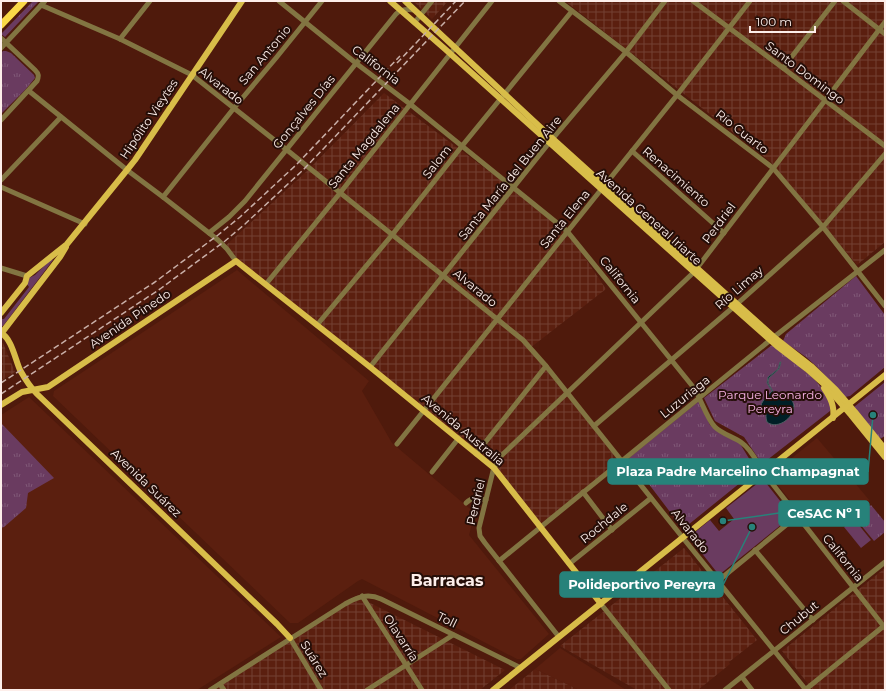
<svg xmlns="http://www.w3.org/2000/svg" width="886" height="691" viewBox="0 0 886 691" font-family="Montserrat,sans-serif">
  <defs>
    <pattern id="industrial-grid" width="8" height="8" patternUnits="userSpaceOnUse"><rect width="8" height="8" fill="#5b1f0f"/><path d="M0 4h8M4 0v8" fill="none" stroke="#734032"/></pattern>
    <pattern id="park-tufts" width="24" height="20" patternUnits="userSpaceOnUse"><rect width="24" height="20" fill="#6a3b60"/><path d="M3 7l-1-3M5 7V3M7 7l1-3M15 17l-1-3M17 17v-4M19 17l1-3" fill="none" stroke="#805877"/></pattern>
  </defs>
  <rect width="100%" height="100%" fill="#4f1a0c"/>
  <g fill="#5b1f0f">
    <path d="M237,270L369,381L362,391L392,443L475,513L469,535L549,634L521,659H517L362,579L358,581L298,623H290L53,396L54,391Z"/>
    <path d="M29,397L281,637L197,690H1V415Z"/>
    <path d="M817,438L870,501L845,521L833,506L810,525L773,479V473Z"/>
    <path d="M560,648L626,690H579L535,669Z"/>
  </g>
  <g fill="url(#industrial-grid)">
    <path d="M413,1H448L432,19Z"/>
    <path d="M565,1H885V242L857,265L771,162Z"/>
    <path d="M384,93L565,228L606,289L530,348L622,461L542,524L489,464L223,248L308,170Z"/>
    <path d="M1,343H3L15,372L1,381Z"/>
    <path d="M684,548L757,640L729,662L730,664L698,690H637L560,646Z"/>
    <path d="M885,568V690H813L782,651Z"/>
    <path d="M356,596L505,670L480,690H213Z"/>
    <path d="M535,669L579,690H509Z"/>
  </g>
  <g fill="#6a3b60">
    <path d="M51,259L53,260L47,268L3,326H1V319H4L29,287L27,284L29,278L35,275Z"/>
    <path d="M758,483H766L792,516L719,575L689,537L710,520L719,531L734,519L726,508Z"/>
    <path d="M854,519L871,540L861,548L844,527Z"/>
  </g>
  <g fill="url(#park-tufts)">
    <path d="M33,1H39L5,37L1,34Z"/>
    <path d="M3,51H6L11,53L34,75L35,78L26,89L1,114V53Z"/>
    <path d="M856,276L885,315V367L850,396L845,397L816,366L806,357L783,341L786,334Z"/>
    <path d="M772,345C788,358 813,374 824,391C827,396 829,403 831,408L830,411L762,464L744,437L715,421L704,398Z"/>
    <path d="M885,382V436L880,439L854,407Z"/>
    <path d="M699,401L710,425L739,442L756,470L683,529L629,458Z"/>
    <path d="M1,423L54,478L28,493L26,508L4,527L1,528Z"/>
    <path d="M871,505L885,522V532L874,541L855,518Z"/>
  </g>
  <path fill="#001f26" stroke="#4c5d61" d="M780,362H781L779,369L769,378L768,383L774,393C778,394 783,394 787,396C806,407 781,433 767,422C766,419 766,417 766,415C765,409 758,408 763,401C765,397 769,395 772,391L767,383L768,377L778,369Z"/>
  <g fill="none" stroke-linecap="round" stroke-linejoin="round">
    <g stroke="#827542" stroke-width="5">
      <path d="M279,1L357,64L410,104L567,231L694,388C701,399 707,419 715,427C722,434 734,437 742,443C752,450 757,463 764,473L885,628"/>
      <path d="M559,1L626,52L677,95L773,168L823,227L885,306"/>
      <path d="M693,1L783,68L885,146"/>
      <path d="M843,1L885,34"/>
      <path d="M41,5L120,39L192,75L287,150L523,340L546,366L683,538L806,690"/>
      <path d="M415,22L432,1"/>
      <path d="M1,38L35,70C39,74 39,76 37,81L1,120"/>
      <path d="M120,39L150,1"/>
      <path d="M1,48L45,1"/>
      <path d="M783,68L835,1"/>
      <path d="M29,91L127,170L163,197L218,240L227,249L236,261"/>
      <path d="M632,151L724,233"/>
      <path d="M1,180L61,117"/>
      <path d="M1,187L85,224"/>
      <path d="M163,197L234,108L276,58L322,1"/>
      <path d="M209,233L229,217L245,201L396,14C401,9 407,9 414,10"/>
      <path d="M1,268L27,276"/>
      <path d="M266,284L340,193L492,1"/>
      <path d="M317,325L392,235L462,146L572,11"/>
      <path d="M370,367L549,143L626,52L665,1"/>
      <path d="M594,426L737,304L823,227L885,154"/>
      <path d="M397,444L677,95L750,1"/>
      <path d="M476,454L546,366"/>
      <path d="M432,472L458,439"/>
      <path d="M583,492L612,530"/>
      <path d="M466,503C473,496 477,498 486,500"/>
      <path d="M755,550L813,620"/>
      <path d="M499,561L774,337L885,250"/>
      <path d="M569,564L651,498"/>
      <path d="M718,581L797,516"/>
      <path d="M362,596L422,690"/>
      <path d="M601,604L669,690"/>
      <path d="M559,637L485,543L480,536L479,528L493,471L497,462L501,456L694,272L885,22"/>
      <path d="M290,638L321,690"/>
      <path d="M742,677L752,690"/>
      <path d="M220,684L224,690"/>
      <path d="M210,690L345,604C357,597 368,593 381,599L521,668"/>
      <path d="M367,690L453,635"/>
      <path d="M725,690L885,562"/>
      <path d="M805,690L885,625"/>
    </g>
    <g stroke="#d8bd49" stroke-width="6">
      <path d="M390,1L445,49L733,307L777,346L807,369L825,385L851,415L885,457"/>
      <path d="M405,1L553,139L604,185L774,337L811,366L836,390L855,412L885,449"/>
      <path d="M1,313L25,283L27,276L67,244L127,170L135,160L242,1"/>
      <path d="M1,333C12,339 15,359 20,370C25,379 30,387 37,394L277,624L290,638"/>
      <path d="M1,334L60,257L66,247"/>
      <path d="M824,388C830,397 835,406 833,418"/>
      <path d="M1,405L22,392L48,387L236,261L370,367L494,468L601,604"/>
      <path d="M493,690L885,375"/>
    </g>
    <path stroke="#fad947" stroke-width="7" d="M1,25L24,1"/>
    <g stroke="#c9afa8" stroke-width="1.5" stroke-dasharray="6 3" stroke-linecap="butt">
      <path d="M397,63L456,1"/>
      <path d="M1,383L155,282L218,235L240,217L296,165L400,56"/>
      <path d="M1,394L160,289L225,241L245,224L303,170L465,1"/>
    </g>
  </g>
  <g text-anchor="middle" stroke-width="4" stroke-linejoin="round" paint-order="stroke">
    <g font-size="12" fill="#fdeeea" stroke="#250e08">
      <text transform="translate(265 55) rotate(-50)" y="4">San Antonio</text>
      <text transform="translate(376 65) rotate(37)" y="4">California</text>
      <text transform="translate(805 73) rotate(37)" y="4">Santo Domingo</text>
      <text transform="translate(221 86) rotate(38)" y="4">Alvarado</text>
      <text transform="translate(304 112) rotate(-51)" y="4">Gonçalves Días</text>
      <text transform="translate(149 119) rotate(-56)" y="4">Hipólito Vieytes</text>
      <text transform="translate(742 132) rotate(38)" y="4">Río Cuarto</text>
      <text transform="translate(364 146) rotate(-51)" y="4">Santa Magdalena</text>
      <text transform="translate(437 162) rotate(-52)" y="4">Salom</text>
      <text transform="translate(676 177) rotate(41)" y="4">Renacimiento</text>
      <text transform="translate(510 178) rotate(-51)" y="4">Santa María del Buen Aire</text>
      <text transform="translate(649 217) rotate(42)" y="4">Avenida General Iriarte</text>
      <text transform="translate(565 219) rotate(-51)" y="4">Santa Elena</text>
      <text transform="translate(719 223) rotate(-53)" y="4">Perdriel</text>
      <text transform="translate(620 280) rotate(51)" y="4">California</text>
      <text transform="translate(475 288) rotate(39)" y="4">Alvarado</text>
      <text transform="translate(739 288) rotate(-41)" y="4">Río Limay</text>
      <text transform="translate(130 319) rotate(-34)" y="4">Avenida Pinedo</text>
      <text transform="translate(685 397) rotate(-39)" y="4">Luzuriaga</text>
      <text transform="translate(463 430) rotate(40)" y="4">Avenida Australia</text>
      <text transform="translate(146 483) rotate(44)" y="4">Avenida Suárez</text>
      <text transform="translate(476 502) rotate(-77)" y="4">Perdriel</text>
      <text transform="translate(604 523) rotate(-39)" y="4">Rochdale</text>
      <text transform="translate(690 531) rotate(52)" y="4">Alvarado</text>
      <text transform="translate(843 558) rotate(51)" y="4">California</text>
      <text transform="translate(799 618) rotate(-39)" y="4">Chubut</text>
      <text transform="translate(447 620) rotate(26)" y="4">Toll</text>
      <text transform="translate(401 638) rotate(57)" y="4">Olavarría</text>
      <text transform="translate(314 659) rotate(58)" y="4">Suárez</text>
    </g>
    <g font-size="12" fill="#f8b2e6" stroke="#250e08">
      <text x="770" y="399">Parque Leonardo<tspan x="770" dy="14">Pereyra</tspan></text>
    </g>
    <g font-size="16" font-weight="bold" fill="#fdeeea" stroke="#250e08">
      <text x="447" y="586">Barracas</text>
    </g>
  </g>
  <path fill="none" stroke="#27827a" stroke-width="1.5" d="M873 415L868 472M723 521L779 513M752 527L723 585"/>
  <g fill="#27827a" stroke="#250e08" stroke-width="1.5">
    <circle cx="873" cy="415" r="4"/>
    <circle cx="723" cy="521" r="4"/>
    <circle cx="752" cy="527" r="4"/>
  </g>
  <g fill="#27827a" stroke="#27827a" stroke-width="1.5">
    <rect x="608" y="459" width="260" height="25" rx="4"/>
    <rect x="779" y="501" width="90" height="25" rx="4"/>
    <rect x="560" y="572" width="163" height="25" rx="4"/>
  </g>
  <g font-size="13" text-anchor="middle" font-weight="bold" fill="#fff">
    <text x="738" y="476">Plaza Padre Marcelino Champagnat</text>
    <text x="824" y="518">CeSAC Nº 1</text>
    <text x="642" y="589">Polideportivo Pereyra</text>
  </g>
  <rect width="886" height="691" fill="none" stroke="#fdeeea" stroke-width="4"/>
  <path d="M750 26v6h65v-6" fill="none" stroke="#fdeeea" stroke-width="2"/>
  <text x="756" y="26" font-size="12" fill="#fdeeea" stroke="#250e08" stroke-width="3" paint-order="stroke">100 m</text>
</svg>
